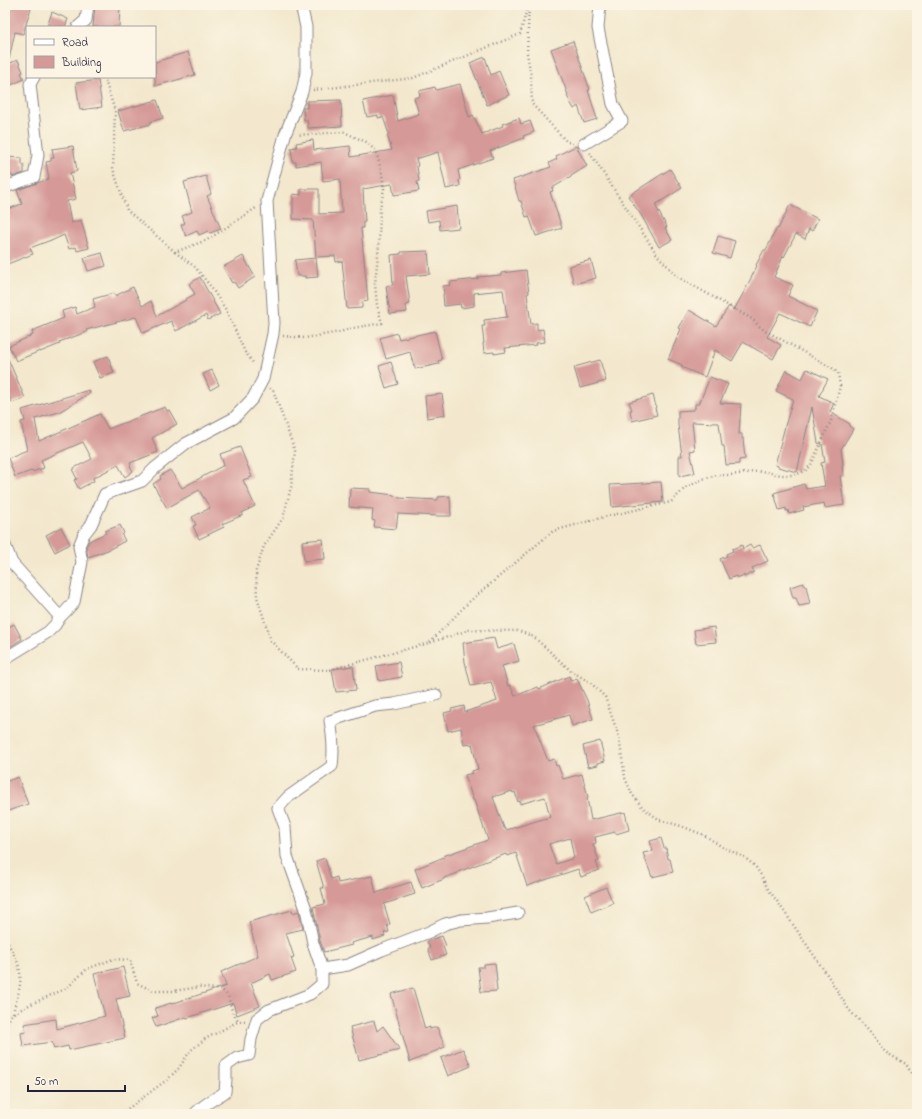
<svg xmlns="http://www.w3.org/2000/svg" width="922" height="1119" viewBox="0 0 922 1119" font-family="'Indie Flower',sans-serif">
  <rect width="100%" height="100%" fill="#fcf5e5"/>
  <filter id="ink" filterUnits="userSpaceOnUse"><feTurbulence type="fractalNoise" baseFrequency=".025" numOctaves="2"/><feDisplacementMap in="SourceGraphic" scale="8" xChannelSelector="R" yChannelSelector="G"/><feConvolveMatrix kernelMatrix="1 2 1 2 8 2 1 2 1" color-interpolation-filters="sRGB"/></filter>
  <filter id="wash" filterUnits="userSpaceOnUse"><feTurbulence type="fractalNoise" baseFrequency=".012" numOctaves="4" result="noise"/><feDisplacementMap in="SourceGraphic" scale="16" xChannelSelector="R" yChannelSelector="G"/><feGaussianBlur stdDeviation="0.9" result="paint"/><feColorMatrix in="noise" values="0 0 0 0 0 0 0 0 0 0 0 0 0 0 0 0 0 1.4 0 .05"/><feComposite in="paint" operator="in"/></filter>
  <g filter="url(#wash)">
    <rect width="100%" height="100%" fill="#f3e8cd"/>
    <g id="blocks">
      <g fill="#d59997" fill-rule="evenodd">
        <path d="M10,5H32L23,34L15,32L9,59L5,58V11L8,12Z"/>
        <path d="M95,5H120L119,27H93Z"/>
        <path d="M52,12L68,19L65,27H47Z"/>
        <path d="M573,41L590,90H588L597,119L584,123L578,106L574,109L567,96L568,95L551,49Z"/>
        <path d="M188,52L195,75L155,86V62Z"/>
        <path d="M485,57L491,75L499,71L509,95L487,105L470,63Z"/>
        <path d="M18,60L23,72L21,73L24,79L5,88V65Z"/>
        <path d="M98,80L102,107L80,110L76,83Z"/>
        <path d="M460,84L469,117L473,115L482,134L503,126L502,124L519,118L521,124L530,121L534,132L523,136L524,138L490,151L493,158L458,170L460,180H459L460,186L446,189L438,152L416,159L418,165L417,166L419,181L417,182L419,191L394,195L392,184L363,189L365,222H363V228H361L368,301L362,302V308L347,309L342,261L336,262L335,256L316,257L313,220L293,219V194L301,195V189H319V214L342,213L340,179L323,181L321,162L296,166V162H293L291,148L297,147L296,143L313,140L314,150L350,146L351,157L392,150L387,135L389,134L383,117L378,118V115L367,117L363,101L393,95L398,121L419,114L414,98L420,96L419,91L435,87L436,90Z"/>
        <path d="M157,100L163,118L150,122L151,124L124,131L118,111Z"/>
        <path d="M341,100L342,126L308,128L307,120H304L303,108H307V101Z"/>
        <path d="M73,146L77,171L70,173L76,199L67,201L71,223L81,220L89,248L77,251L76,247L69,249L64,235L51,241V240L30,248L33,254L5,265V210L22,204L17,190L49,179L46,162L51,161V158H54L52,149Z"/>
        <path d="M576,146L587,166L571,176V177L552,188L553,191L550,192L562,228L536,236L529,216L526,217L521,201H519L513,180L551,167L549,163L557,159L556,156Z"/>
        <path d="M5,157L22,158V165H24V173L12,177V175H5Z"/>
        <path d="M670,169L682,188L655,205L667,227L665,228L672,240L659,247L641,215L628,196Z"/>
        <path d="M206,176L211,194L207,196L221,229L210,233L208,231L199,235L197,231L186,236L181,225L185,223L182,216L192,212L184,182Z"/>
        <path d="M790,205L818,219L812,231L809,229L805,239L796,234L784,257L783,256L774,277L793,285L788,296L817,311L810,327L780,313L767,337L781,345L773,359L743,342L732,361L715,350L705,377L681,367L682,365L668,359L681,329L679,328L689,310L716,326L729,306L734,310L744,292L757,266L756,265L764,250H766L777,228L778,229Z"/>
        <path d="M457,206L459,228L440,230L439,220L428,222L426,211Z"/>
        <path d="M718,236L735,241L730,258L713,253Z"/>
        <path d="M428,251L430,274L406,276L410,304L406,305L407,312L390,314L386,286L393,285L391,255L401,254V252Z"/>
        <path d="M102,253L106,266L88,271L84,258Z"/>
        <path d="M243,256L255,277L238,288L234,282L232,283L223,267Z"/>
        <path d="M316,258L318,277L305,278V276H297L295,260Z"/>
        <path d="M591,260L596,278L574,284L569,266Z"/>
        <path d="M526,270L529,293L527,294L531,324L537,323V330L543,329L545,342L536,343L537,345L505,348L506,352L494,354V352L484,353L483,343H484L482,326H485L484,320L507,317L503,290L474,293V306L461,308L460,304L444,306L443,294H444L443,286L451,285L450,282L478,279V277L501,275V273Z"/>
        <path d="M200,277L220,314L208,320L206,315L176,331L171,321L143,333L136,317L86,330L87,332L59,342L60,344L40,352V351L16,361L9,346L33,335L32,331L64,318L62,311L75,307L77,314L95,307L93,299L114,293L115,296L133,287L142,306L151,301L157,316L186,300V299L195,294L189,284Z"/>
        <path d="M435,331L442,360L438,361L439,364L415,369V366H414L410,352L386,359L380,338L397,333L399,339Z"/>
        <path d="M5,352L25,398L12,403L5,385Z"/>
        <path d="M108,356L114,373L100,378L93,362Z"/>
        <path d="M600,360L606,381L580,388L574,367Z"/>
        <path d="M391,362L398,384L386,388L379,366Z"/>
        <path d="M807,369L828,379L819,396L834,403L830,412L850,424L849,426L853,429L841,449L843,465H842L843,476H840L844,505L825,508L824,503L803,507L804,510L789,514L788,510L786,511V508L779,510L774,493L804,484L806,489L825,486L821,463L825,462L822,444L818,443L812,407L797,472L778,467V466L775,465L785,426L793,399L776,391L786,370L802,379Z"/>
        <path d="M212,370L219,385L210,390L203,374Z"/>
        <path d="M710,377L728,384L720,403L741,404L739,434H742V438H743L745,459L739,460V464L726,465L724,446H722L719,423L692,422L695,450L690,451L695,473L679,476V456H682L678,425V411L693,410V409H695V404H699Z"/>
        <path d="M89,390L90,393L59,412L35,419L39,441L100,414L108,429L165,407L167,411L169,410L177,424L152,438L158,452L130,463L131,465L130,466L133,471L125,477L118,465L93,478L94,481L79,489L74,480L77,479L73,471L74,470V468L92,459L83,442L41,460L44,468L32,472L31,471L15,477L8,458L27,450L21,422L25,421L22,410Z"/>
        <path d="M442,394L445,415L427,418L425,396Z"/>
        <path d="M653,395L656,407L655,408L657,415L632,421L630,410H632L629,402Z"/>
        <path d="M240,447L252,477L243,480L255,506L242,513L243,515L222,524L224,527L199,539L193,526L196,525L192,517L210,508L199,490L167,508L153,484L161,479L160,476L170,470L182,488L224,465L220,454Z"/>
        <path d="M661,482L663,502L612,507L610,485Z"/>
        <path d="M350,488L370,489V492L394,495V496L399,497V498L438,500V497L450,496L451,516H439L398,514L396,529L374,527L375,521L372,520L373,509L349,507Z"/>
        <path d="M120,525L124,533L122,535L125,541L108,550L88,557L86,547L89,541L106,533L105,531Z"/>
        <path d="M61,527L70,544L55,552L46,535Z"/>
        <path d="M323,539L325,559L304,561L302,541Z"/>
        <path d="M742,545L743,549L750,545L752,548L760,545L768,561L752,568L754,572L744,577V575L737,578L736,576L729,579L720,559L727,556L726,554L733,551L732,549Z"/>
        <path d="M804,583V586H806L810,604L799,606L796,598H793L790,587Z"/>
        <path d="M14,624L22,639L5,650V629Z"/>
        <path d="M714,627L716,642L696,644L694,630Z"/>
        <path d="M494,638L497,649L514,644L519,661L502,666L508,686L510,685L515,696L538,687L539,689L569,676L571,681L577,679L587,700L593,719L572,726L569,715L534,725L548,761L554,759L556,766L558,765L563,779L582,774L588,797L587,798L591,820L625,812L629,830L616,834L615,832L595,837L596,843L593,844L599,861L596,862L599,870L581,877L578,869L527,886L516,853L507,856L506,854L489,860L458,872V873L444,878V879L422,888L415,869L444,857L443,856L488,840L474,800H473L465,775L473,773L472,771L478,769L472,744L464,745L461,728L448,731L444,713L452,711L451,709L464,706L465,712L497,701L491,682L471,686L465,662L463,643ZM512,791L513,793L515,792L518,802L520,801V804L545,797L550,817L506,830L505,828H504L493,797ZM570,838L574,858L556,864L549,844Z"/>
        <path d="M399,662L402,677L379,681L376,666Z"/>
        <path d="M353,666L356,690L336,692L332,669Z"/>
        <path d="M600,741L605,761L598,763V765L588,767L583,746Z"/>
        <path d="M18,777L28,804L5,812V782Z"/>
        <path d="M661,838L664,848H666L668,859H670L673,872L652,877L643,853L653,851L650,841Z"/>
        <path d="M325,858L331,879L337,877L338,883L372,876L376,893L411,882L415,894L384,904L390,924L387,925L389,932L384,933L385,936L373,940V937L351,943L352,945L324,952L320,941L313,907L325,904L321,888H324L316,861Z"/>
        <path d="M606,887L613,903L591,912L585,896Z"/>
        <path d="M292,910L293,913L299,911L303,929L286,933L294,957L291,958L296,972L272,980L270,974L251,983L260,1006L237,1015L233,1003L187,1018L186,1017L156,1027L152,1018L158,1016L155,1008L171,1003V1004L226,986L221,972L258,956L249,922Z"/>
        <path d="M442,936L446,946L443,947L446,955L432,960L428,949L430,948L427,941Z"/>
        <path d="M495,963L497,981H496L497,991L481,992L478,967H484V964Z"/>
        <path d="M123,967L130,996L116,999L125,1038L69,1050L68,1046L54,1049L52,1042L23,1046L21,1033L26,1032L24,1024L56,1019L57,1029L105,1016L94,974Z"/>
        <path d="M413,988L425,1029L430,1027V1029L437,1027L445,1047L410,1062L391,994Z"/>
        <path d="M374,1021L377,1031L383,1026L400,1050L359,1060L350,1027Z"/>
        <path d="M463,1049L471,1066L448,1076L441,1058Z"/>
      </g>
    </g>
  </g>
  <g filter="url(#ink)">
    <use href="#blocks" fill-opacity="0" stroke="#8a8584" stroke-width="1"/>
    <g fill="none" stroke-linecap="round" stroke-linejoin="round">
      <g stroke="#8a8584" stroke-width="13">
        <g id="street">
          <path d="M78,27L86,20L88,5"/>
          <path d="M584,144L622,121L613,104L598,28L600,5"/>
          <path d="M5,189L8,186L34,177L38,155L30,84L34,77"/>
          <path d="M5,545L12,563L60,617"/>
          <path d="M5,660L9,656L48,632L55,625L60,617L66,611L74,602L82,562L79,546L84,534L91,525L105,494L142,481L155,468L185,444L234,418L253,398L263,379L273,334L274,323L267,201L285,135L302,92L306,73V27L301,5"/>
          <path d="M322,969L348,965L382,950L429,932L445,924L461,920L487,918L518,913"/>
          <path d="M195,1114C203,1104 215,1099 225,1092L226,1079V1066L237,1058L249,1055L251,1039L257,1019L269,1010L310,994L322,984V969L313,943L306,909L287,856L285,827L278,808L288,797L332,766C334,751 333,737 330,721L375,706L394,704L436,695"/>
        </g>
      </g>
      <g stroke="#8a8584" stroke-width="2.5" stroke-dasharray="1 3" stroke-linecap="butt">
        <path d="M529,5L527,53L531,76L532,104L567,142L574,143"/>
        <path d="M104,77L115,111L113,169L127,210L175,252L207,240L256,208"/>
        <path d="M313,90L413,78L520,34L527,9"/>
        <path d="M175,252L195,267L211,287L226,310L245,352L254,364"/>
        <path d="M283,336L305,338L340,332L353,328L382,323L377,305L375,284L379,245L380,208L384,189L382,174L376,151L366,142L344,132L297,135"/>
        <path d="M270,388L273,390L295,451L291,487L283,518L264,546L256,571L257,597L271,641L298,669L329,670L429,643L469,630L519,631L534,637L571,671L591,683L605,697L619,737L625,778L632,794L643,808L660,820L681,826L704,835L724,848L744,857L755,866L761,875L768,889L777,901L830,979L849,1010L869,1030L885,1052L906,1064L917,1083"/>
        <path d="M430,642L469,602L553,531L608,516L671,502L685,488L703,479L717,475H731L761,471L781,475H792L800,473L806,470L811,465L831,421L840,386L838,373L832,368L761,328L752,319L678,277L658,256L590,153"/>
        <path d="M5,936C8,946 15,954 18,964C24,982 17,996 13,1013"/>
        <path d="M5,1026L12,1014L31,1004L67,988L87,969L113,959L130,960L137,983L153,991H173L200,987L222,990L228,996L233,1014L239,1021H245"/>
        <path d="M122,1114L126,1110L168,1079L179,1068L190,1051L205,1039L239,1021"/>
      </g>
      <use href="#street" stroke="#fff" stroke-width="11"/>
    </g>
  </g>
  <rect width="922" height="1119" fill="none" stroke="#fcf5e5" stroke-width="20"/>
  <rect x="26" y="26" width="130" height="52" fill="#fcf5e5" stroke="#a5a1a1"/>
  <rect x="34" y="39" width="20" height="6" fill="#ffffff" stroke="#a5a1a1"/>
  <text x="62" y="46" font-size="12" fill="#22223b">Road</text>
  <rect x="34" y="56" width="20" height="12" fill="#d59997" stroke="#a5a1a1"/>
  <text x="62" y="66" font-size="12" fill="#22223b">Building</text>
  <path d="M28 1085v6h97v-6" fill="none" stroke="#22223b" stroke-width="2"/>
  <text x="34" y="1085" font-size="12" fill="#22223b" stroke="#fcf5e5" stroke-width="3" paint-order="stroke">50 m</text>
</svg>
